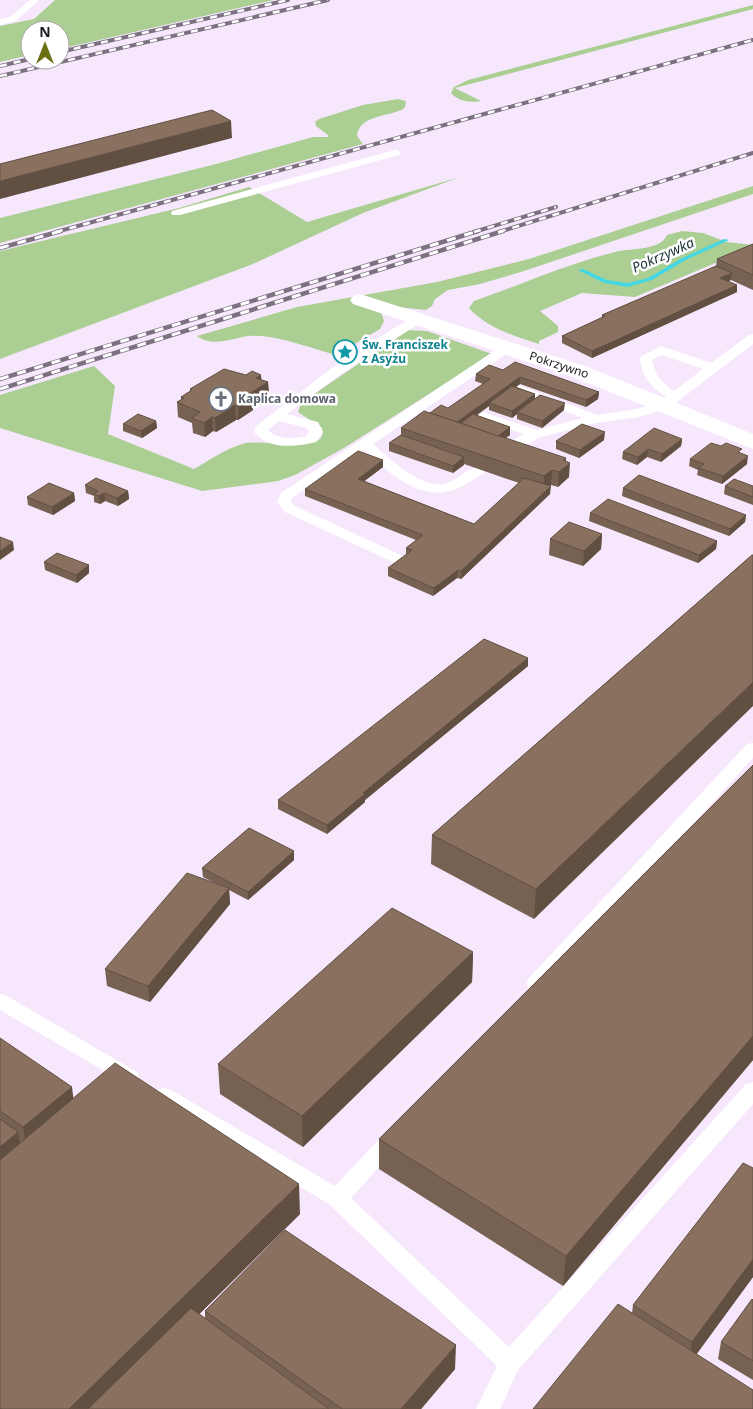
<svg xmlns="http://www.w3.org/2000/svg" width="753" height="1409" viewBox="0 0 753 1409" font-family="'Noto Sans',sans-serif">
  <rect width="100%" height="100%" fill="#f6e7fd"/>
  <g fill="#abce93">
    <path d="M55,0H274L60,49V30H30V55L0,62V26L34,19Z"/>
    <path d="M753,5V9L455,88L481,101C470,103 458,101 451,93L454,87L468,80Z"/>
    <path d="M398,99L406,101L405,107L403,109C388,117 359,115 357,136L363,144L0,243V218L216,164L313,137H328V135L316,126L315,122L319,119L363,105Z"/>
    <path d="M460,177L363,213L253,264L0,359V251L179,208L249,187L307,222Z"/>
    <path d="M753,186V194L524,271L480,284L448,290L435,299L432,306L426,310L397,307L381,312L384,321L380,329L336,355C310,348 275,334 249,336C232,338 213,348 197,336L297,307L437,282L529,259Z"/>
    <path d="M682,231L703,233L727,242L753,245V247L635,297L582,293L540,311L558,326V332L539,341V344C514,336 487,328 469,308L474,301C520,285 567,264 615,252C631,248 660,251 667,235Z"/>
    <path d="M408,330L427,331L492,354L344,448L295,475L278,481L202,491L0,428V395L94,366L115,386L108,434L194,469C210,460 228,447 246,443C263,440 307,450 320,439C323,436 322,432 322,428L298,412L301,403Z"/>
  </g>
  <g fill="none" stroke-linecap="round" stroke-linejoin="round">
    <path fill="#45d8e2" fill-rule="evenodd" d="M724,239L729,240L686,260L652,280L628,287L604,283L578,270L583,269L607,280L628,283L648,278L682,258Z"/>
    <g fill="#fff" fill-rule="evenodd">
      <path d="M30,0H39L16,21L0,25V19L10,17Z"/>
      <path d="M395,150L399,151L400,153L399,155L180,215H172L171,213L172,211Z"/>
      <path d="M416,316L422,320L420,323L341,374L287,414L318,422L323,432L316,442C296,447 268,450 254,432L256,426L332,368L391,330ZM279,421L307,428L309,432L306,436C294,439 277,440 268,430Z"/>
      <path d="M753,334V344L669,408L639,417L596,423L541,437L503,456L498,455L496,452L498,449L524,434L478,419L476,416L483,412L537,430L583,418L513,392L512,389L513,386L518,385L597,415L637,409L659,402L666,397C651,387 642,377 640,359L642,356L661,346L711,363L749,335ZM662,355L703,369L674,391C662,383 655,376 652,360Z"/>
      <path d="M507,344L511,345L513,348L511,351L373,444C389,458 421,489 444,484C457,481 466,469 479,466L486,470L484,473C472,480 460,490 445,492C414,497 385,469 364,450L292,498L291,502L295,506L405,557L407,560L405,563H395L285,512L277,502L281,493L503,345Z"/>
      <path d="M753,743V758L543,988L536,990L529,988L526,983L529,978L747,744Z"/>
      <path d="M0,994L7,996L137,1072L140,1077L137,1082L130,1085L123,1082L0,1010Z"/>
      <path d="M753,1082V1104L518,1370L500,1409H476L497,1366L329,1204L157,1102L154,1096L157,1090L164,1088L171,1090L335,1186L387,1131L394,1129L401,1131L404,1137L401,1143L351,1198L509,1347L746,1084Z"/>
    </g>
    <path fill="#fff" fill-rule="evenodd" d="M360,294L585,366L753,434V449L570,376L353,304L350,300L353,296Z"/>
    <g stroke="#7b7180" stroke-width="4">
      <g id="rail-far1">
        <path d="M60,52L288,0"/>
        <path d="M0,66L30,59"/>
        <path d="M0,76L328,0"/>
        <path d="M56,232L753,40"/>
        <path d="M474,232L556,207"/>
        <path d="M499,232L753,153"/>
      </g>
    </g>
    <g stroke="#7b7180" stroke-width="4.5">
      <g id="rail">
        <path d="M0,248L61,231"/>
        <path d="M0,379L478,231"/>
        <path d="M0,389L503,231"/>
      </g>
    </g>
    <use href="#rail-far1" stroke="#fff" stroke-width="2.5" stroke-dasharray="7" stroke-linecap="butt"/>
    <use href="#rail" stroke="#fff" stroke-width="3" stroke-dasharray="9" stroke-linecap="butt"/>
  </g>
  <g fill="#776152">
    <path d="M753,244V290L731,280L728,281L737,285V292L592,358L562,343V336L602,318V315L716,266L717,259Z"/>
    <path d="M503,370L599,392L598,399L586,407L520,384L516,387L535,394V399L564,410L542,428L517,419V414L512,418L489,410V406L476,416L510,427V435L505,438L566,461L569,477L558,487L551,485L550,486V494L461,579L457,578L433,596L388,576V568L406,555V548L416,540L305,496V489L383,460V467L364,481L474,524L519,483L464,464L453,473L389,451V443L401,435V428L430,413L448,408L483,384L475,381L476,374Z"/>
    <path d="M261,380L268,382L269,396L253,406V410L238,420H236L216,432L213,431L205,437L193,433L192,423L178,417L177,402L181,400V397L190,391V389Z"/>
    <path d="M156,421L157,428L142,438L123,431V424Z"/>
    <path d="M682,439L681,446L661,462L647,457L637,465L622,459L623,452Z"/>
    <path d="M604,440L579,458L556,449V441Z"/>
    <path d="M741,454L747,464L722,484L697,475L698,470L689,466L690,459Z"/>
    <path d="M85,485L128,491L129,499L118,506L105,501L100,504L94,502V496L86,493Z"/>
    <path d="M725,486H753V505L724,494Z"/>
    <path d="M623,488L746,515L745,522L729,536L622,496Z"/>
    <path d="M74,493L75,501L53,515L28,505L27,497Z"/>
    <path d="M590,513L717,541L716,549L698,563L589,521Z"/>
    <path d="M602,534L601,549L583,566L549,555L550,539Z"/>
    <path d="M752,555L534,919L431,864L432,835Z"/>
    <path d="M44,562L89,565V573L77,583L45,570Z"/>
    <path d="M528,658V666L365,800V802L327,834L278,809V800Z"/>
    <path d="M753,765V1060L563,1286L379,1169V1139Z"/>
    <path d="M294,851V860L248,900L229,890L230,904L150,1002L107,986L105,969L215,883L203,877L202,868Z"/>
    <path d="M473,952L472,982L303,1147L220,1094L218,1064Z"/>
    <path d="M0,1038L73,1099L300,1214L199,1314L205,1318V1311L455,1369L421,1409H0Z"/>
    <path d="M753,1277L696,1354L632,1313L633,1305Z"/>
    <path d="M753,1300V1380L718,1359L721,1342Z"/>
  </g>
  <g fill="#614f42">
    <path d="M231,121L232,138L0,199V181Z"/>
    <path d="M732,273L731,280L719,285L720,278Z"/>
    <path d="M737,285V292L592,358V351Z"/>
    <path d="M261,375L262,386L268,382L269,396L253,406V410L238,420V406L249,394L256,378Z"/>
    <path d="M520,377V384L492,404L489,403V406L460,427H450Z"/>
    <path d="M599,392L598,399L586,407V400Z"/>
    <path d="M535,394V401L517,412V414L512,418V411Z"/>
    <path d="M565,403L564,410L542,428V421Z"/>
    <path d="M235,405L236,420L216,432L215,418Z"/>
    <path d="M212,417L213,431L205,437L204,423Z"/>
    <path d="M156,421L157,428L142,438L141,431Z"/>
    <path d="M510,427V435L494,447V439Z"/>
    <path d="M605,432L604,440L579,458L580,450Z"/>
    <path d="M682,439L681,446L661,462L662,454Z"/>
    <path d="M648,449L647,457L637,465L638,457Z"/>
    <path d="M748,456L747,464L722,484L723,476Z"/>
    <path d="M464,457V465L453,473V466Z"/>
    <path d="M566,458L565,467L570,463L569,477L558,487L559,472L563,460Z"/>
    <path d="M383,460V467L358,486V479Z"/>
    <path d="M552,470L551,485L543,491L544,476Z"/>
    <path d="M551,486L550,494L461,579V571Z"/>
    <path d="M128,491L129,499L118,506L117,498Z"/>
    <path d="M74,493L75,501L53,515L52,507Z"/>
    <path d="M104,493L105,501L100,504L99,496Z"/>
    <path d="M746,515L745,522L729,536L730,529Z"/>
    <path d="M602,534L601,549L583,566L584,551Z"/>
    <path d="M717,541L716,549L698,563L699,555Z"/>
    <path d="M13,542L14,550L0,560V551Z"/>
    <path d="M89,565V573L77,583L76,575Z"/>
    <path d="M458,570L457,578L433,596L434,588Z"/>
    <path d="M528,658V666L365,800V802L327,834V825L363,793Z"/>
    <path d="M753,682V706L534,919L536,889Z"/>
    <path d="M294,851V860L248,900V892Z"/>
    <path d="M229,888L230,904L150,1002L148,986Z"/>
    <path d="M473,952L472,982L303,1147L302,1116Z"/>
    <path d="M753,1036V1060L563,1286L566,1256Z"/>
    <path d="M72,1087L75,1111L27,1152L23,1127Z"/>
    <path d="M18,1132L23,1162L0,1182V1147Z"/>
    <path d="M299,1184L300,1214L104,1409H69Z"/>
    <path d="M753,1259V1277L688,1366L692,1342Z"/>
    <path d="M456,1345L455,1369L421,1409H401Z"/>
  </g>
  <g fill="#8a715f" stroke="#614f42">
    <path d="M212,110L231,121L0,181V164Z"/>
    <path d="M753,244V275L717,259Z"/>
    <path d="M716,266L732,273L720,278L737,285L592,351L562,336L605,316L602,315Z"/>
    <path d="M515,362L599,392L586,400L520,377L457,422L430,413L441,405L448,408L490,379L476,374L489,365L503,370Z"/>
    <path d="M224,369L246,375L252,371L261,375L256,378L268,382L249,394L253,396L238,406L235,405L215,418L212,417L204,423L192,418L200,412L177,402L184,398L181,397L192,390L190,389Z"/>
    <path d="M512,386L535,394L512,411L489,403Z"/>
    <path d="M540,395L565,403L542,421L517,412Z"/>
    <path d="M424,411L566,458L563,460L570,463L559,472L552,470L544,476L401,428Z"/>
    <path d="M138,414L156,421L141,431L123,424Z"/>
    <path d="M473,414L510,427L498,436L461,423Z"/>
    <path d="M582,424L605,432L580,450L556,441Z"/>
    <path d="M654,428L682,439L662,454L648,449L638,457L623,452Z"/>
    <path d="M401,435L464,457L453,466L389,443Z"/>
    <path d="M711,443L721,446L726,443L742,449L738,452L748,456L723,476L698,468L704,464L690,459Z"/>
    <path d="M358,451L383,460L358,479L474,524L524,478L551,486L461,571L458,570L434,588L388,568L412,550L406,548L423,535L305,489Z"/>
    <path d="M639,475L746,515L730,529L623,488Z"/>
    <path d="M96,478L128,491L117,498L104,493L99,496L94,494L98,491L85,485Z"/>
    <path d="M734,479L753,486V497L725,486Z"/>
    <path d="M49,483L74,493L52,507L27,497Z"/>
    <path d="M608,499L717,541L699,555L590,513Z"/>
    <path d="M569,522L602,534L584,551L550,539Z"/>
    <path d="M0,537L13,542L0,551Z"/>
    <path d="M57,553L89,565L76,575L44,562Z"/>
    <path d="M752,555H753V682L536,889L432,835Z"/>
    <path d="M484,639L528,658L363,793L365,794L327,825L278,800Z"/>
    <path d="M753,765V1036L566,1256L379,1139Z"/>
    <path d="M249,828L294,851L248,892L202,868Z"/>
    <path d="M187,873L229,888L148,986L105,969Z"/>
    <path d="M392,908L473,952L302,1116L218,1064Z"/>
    <path d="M0,1038L72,1087L23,1127L0,1111Z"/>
    <path d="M115,1063L299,1184L69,1409H2L0,1408V1160Z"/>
    <path d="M0,1119L18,1132L0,1147Z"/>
    <path d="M743,1163L753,1168V1259L692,1342L633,1305Z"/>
    <path d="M285,1230L456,1345L401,1409H342L205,1311Z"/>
    <path d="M752,1299L753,1300V1361L721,1342Z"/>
    <path d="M618,1304L753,1390V1409H533Z"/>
    <path d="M191,1308L329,1409H88Z"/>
  </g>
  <defs>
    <g id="sight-ring" transform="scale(1.25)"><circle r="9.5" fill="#fff" stroke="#0f9aa8" stroke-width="1.5"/><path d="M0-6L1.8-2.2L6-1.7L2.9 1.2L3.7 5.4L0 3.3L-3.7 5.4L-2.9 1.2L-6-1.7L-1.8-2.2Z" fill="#0f9aa8"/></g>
    <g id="church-ring" transform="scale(1.25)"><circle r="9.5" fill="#fff" stroke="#6b7280" stroke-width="1.5"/><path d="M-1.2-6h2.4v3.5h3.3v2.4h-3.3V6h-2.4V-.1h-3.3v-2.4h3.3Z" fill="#6b7280"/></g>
  </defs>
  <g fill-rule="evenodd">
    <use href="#sight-ring" x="345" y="352"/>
    <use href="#church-ring" x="221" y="399"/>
  </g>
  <g text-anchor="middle" stroke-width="5" stroke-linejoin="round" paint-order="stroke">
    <g font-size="12" font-weight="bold" fill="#0d838f" stroke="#fff" text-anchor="start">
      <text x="362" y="349">Św. Franciszek<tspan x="362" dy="14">z Asyżu</tspan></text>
    </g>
    <g font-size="12" fill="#201923" stroke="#fff">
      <text transform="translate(559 365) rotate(18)" y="4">Pokrzywno</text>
    </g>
    <g font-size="12" font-weight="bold" fill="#5b616d" stroke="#fff" text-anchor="start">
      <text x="238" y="403">Kaplica domowa</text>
    </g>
    <g font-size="14" font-style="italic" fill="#20383a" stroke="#fff">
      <text transform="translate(663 255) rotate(-24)" y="5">Pokrzywka</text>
    </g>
  </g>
  <g transform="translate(45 45)"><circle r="24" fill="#ffffff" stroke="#a6a3a7"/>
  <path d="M0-4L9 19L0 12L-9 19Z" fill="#6c7014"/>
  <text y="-8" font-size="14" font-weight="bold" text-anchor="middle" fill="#201923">N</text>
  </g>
</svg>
